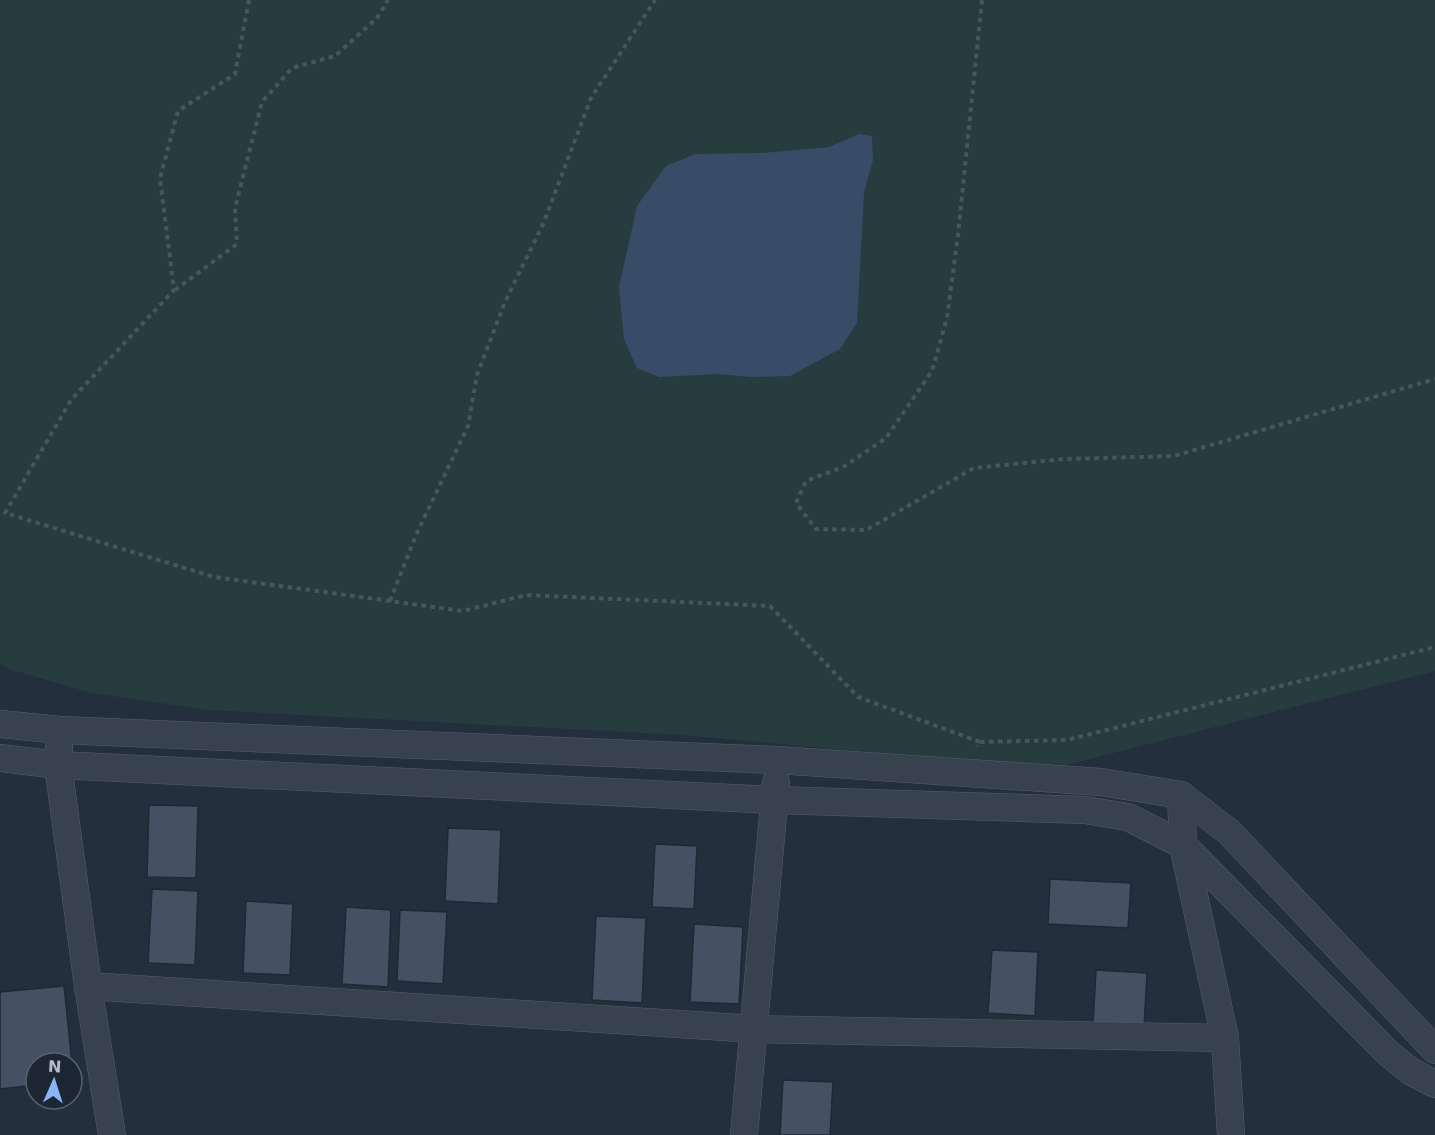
<svg xmlns="http://www.w3.org/2000/svg" width="1435" height="1135" viewBox="0 0 1435 1135" font-family="'DejaVu Sans',sans-serif">
  <rect width="100%" height="100%" fill="#242f3e"/>
  <path fill="#263c3f" d="M0,0H1435V671L1051,769L683,735L208,710L92,693L9,669L0,664Z"/>
  <path fill="#394c67" d="M859,134L872,136L873,160L864,192L857,323L840,349L790,376L751,377L718,374L659,377L637,368L624,339L619,287L637,206L666,166L695,154L763,153L829,147Z"/>
  <g fill="#455162" stroke="#1f2835" stroke-width="1.5">
    <path d="M149,805L198,806L196,878L147,877Z"/>
    <path d="M448,828L501,830L498,904L445,901Z"/>
    <path d="M655,844L697,846L694,909L652,907Z"/>
    <path d="M1050,879L1131,883L1128,928L1048,924Z"/>
    <path d="M152,889L198,891L195,965L148,963Z"/>
    <path d="M246,901L293,904L290,975L243,973Z"/>
    <path d="M346,907L391,910L388,987L342,984Z"/>
    <path d="M400,910L447,912L443,984L397,981Z"/>
    <path d="M596,916L646,918L642,1003L592,1000Z"/>
    <path d="M694,924L743,927L739,1004L690,1002Z"/>
    <path d="M992,950L1038,952L1035,1016L988,1013Z"/>
    <path d="M1096,970L1147,973L1144,1028L1093,1025Z"/>
    <path d="M64,986L72,1063H36V1085L0,1089V992Z"/>
    <path d="M783,1080L833,1082L830,1135H780Z"/>
  </g>
  <g fill="none" stroke-linecap="round" stroke-linejoin="round">
    <g stroke="#565f6c" stroke-width="28">
      <g id="street">
        <path d="M0,724L60,730L777,760L1101,782L1181,795L1229,832L1435,1050"/>
        <path d="M59,747L58,765L88,986L112,1135"/>
        <path d="M0,758L58,765L775,800L1085,810L1128,817L1183,845L1388,1053L1410,1071L1435,1084"/>
        <path d="M1181,795L1183,845L1225,1038L1231,1135"/>
        <path d="M88,986L755,1029L1225,1038"/>
        <path d="M744,1135L776,782"/>
      </g>
    </g>
    <g stroke="#44595c" stroke-width="4" stroke-dasharray="4.5 4.5" stroke-linecap="butt">
      <path d="M249,0L235,74L178,111L160,178L174,290L71,400L5,513L214,577L463,611L526,595L770,606L858,697L980,742L977,746"/>
      <path d="M982,0L958,235L947,318L932,371L886,438L845,466L806,481L796,503L816,529L866,530L974,468L1064,459L1174,456L1435,379"/>
      <path d="M175,290L237,244L235,208L262,102L292,68L335,56L377,18L388,0"/>
      <path d="M390,601L416,535L468,426L477,375L505,302L544,222L591,98L655,0"/>
      <path d="M980,742L1067,740L1435,647"/>
    </g>
    <use href="#street" stroke="#38414e" stroke-width="27"/>
  </g>
  <g transform="translate(54 1081) rotate(3)"><circle r="28" fill="#1d2633" stroke="#59626f" stroke-width="1.5"/>
  <path d="M0-4.5L10 22L0 15L-10 22Z" fill="#8ab4f8"/>
  <text y="-9" font-size="16" font-weight="bold" text-anchor="middle" fill="#b4bcc9">N</text>
  </g>
</svg>
